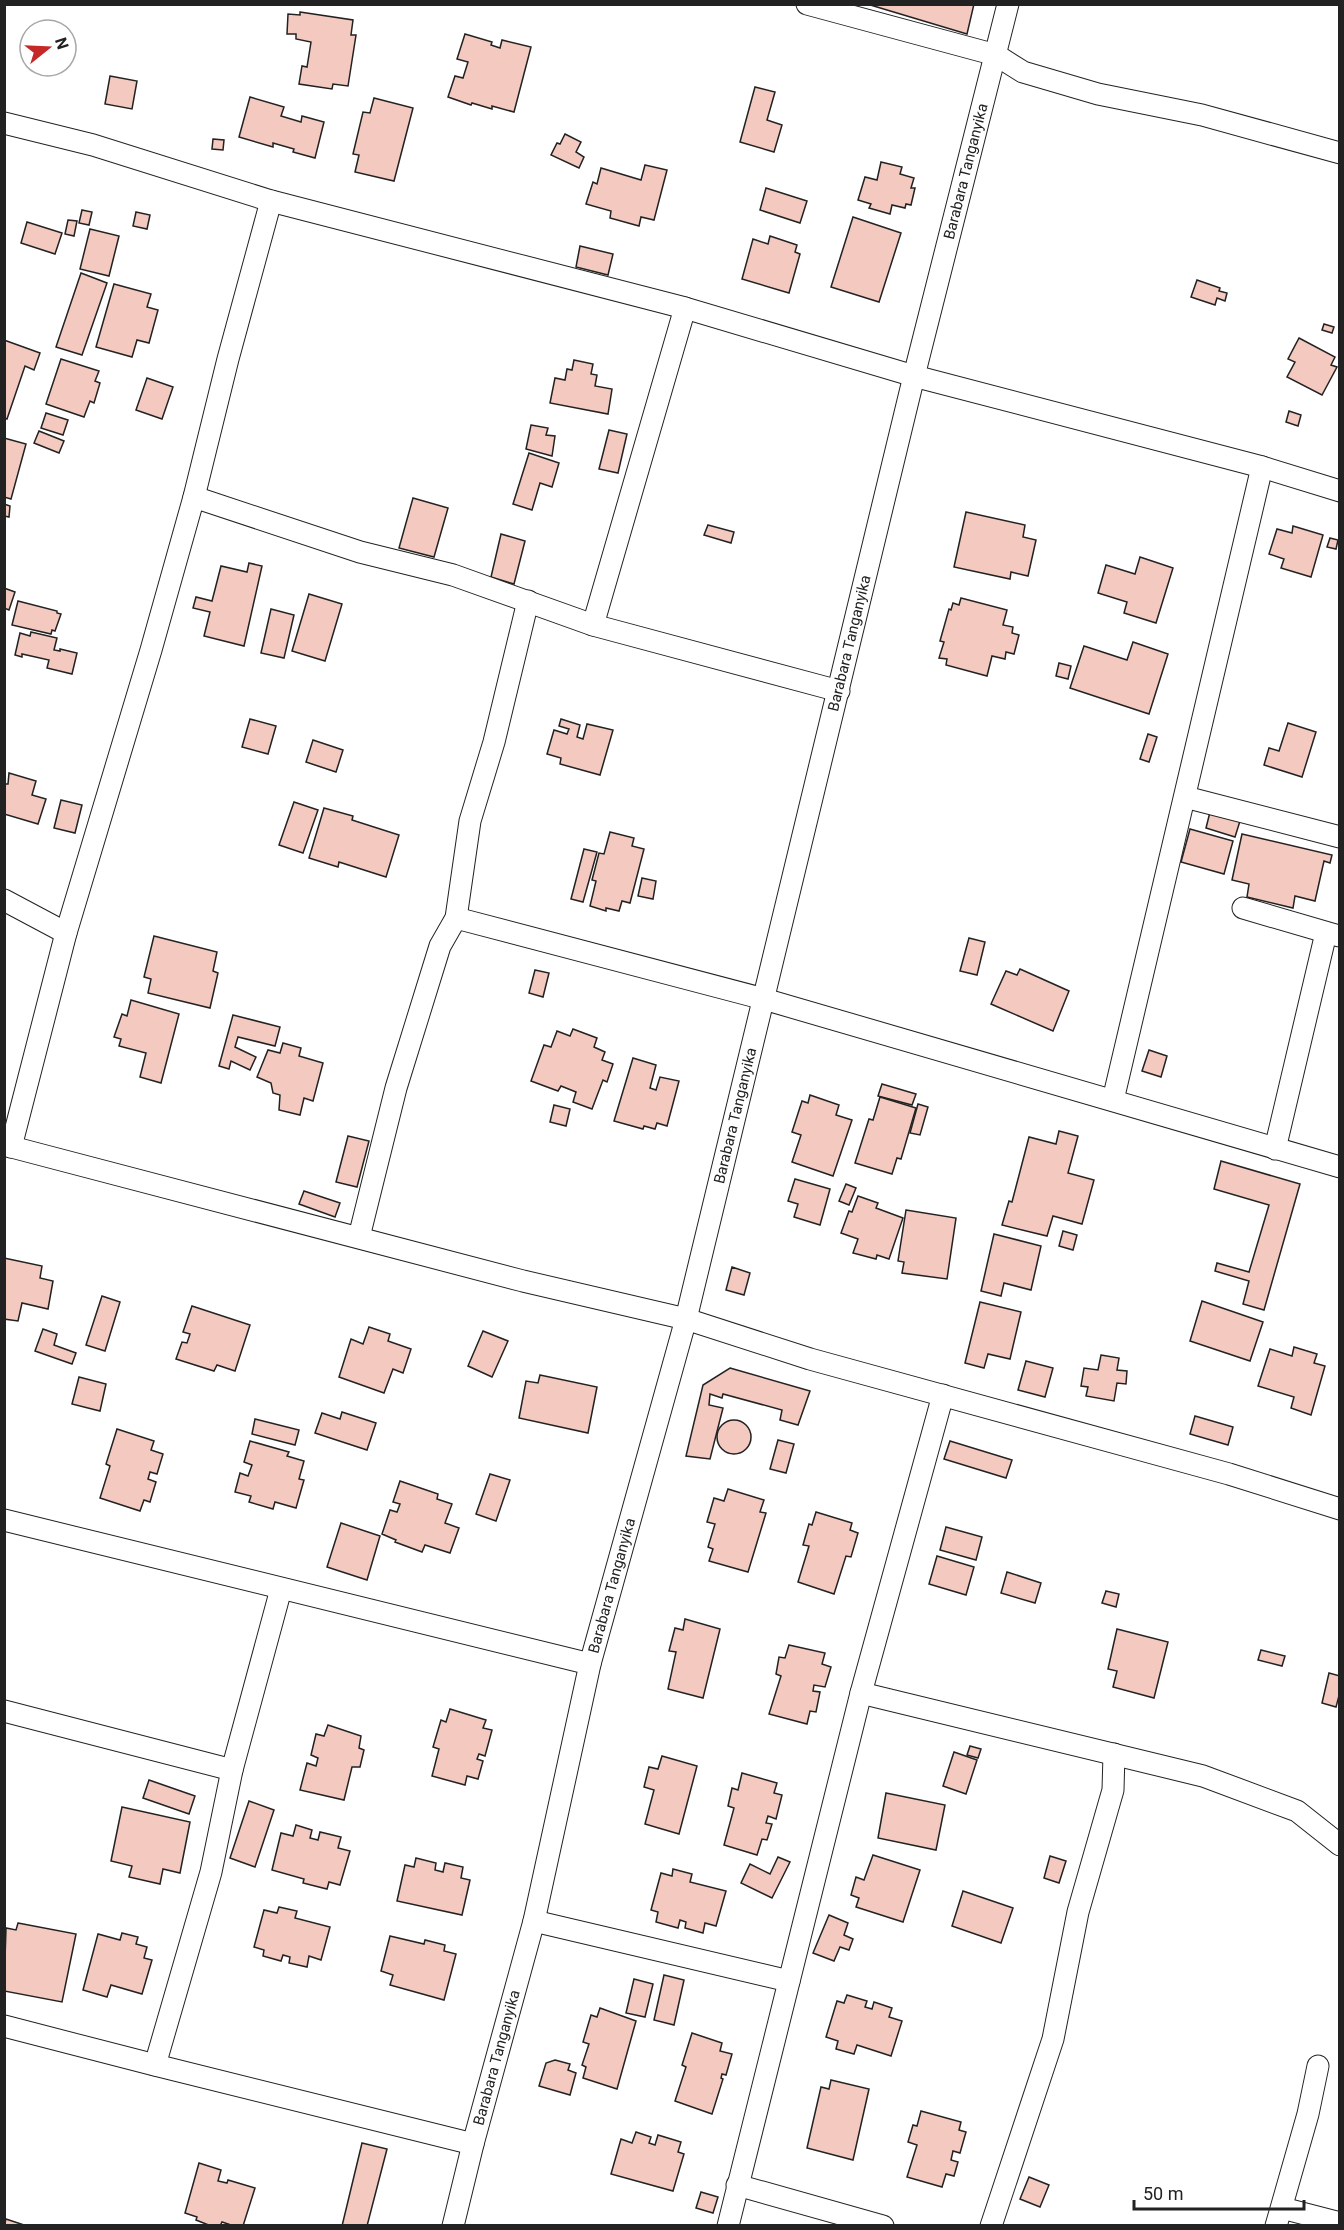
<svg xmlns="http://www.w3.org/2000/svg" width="1344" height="2230" viewBox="0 0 1344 2230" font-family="Roboto,sans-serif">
  <rect width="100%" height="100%" fill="#fff"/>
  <g fill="#f3c9c0" stroke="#222" stroke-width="1.5">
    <path d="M867,4H974L967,34Z"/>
    <path d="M300,12L353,20L351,35H356L348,86L333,84L332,89L299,84L302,66L307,67L311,42L296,39V34H287L288,14L300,15Z"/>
    <path d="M465,34L492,42L491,45L500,48L502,40L531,47L514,112L492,106V109L472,103L471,105L448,97L455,76L463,78L468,62L457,59Z"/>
    <path d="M110,76L137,81L132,109L105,104Z"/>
    <path d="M755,87L775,92L767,120L782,125L774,152L740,142Z"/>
    <path d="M250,97L284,107L281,116L301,122L302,116L324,122L315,158L293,152L294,149L273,143V147L239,137Z"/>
    <path d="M374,98L413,108L394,181L355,172L359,155L353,154L363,112L370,113Z"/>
    <path d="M565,134L581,142L576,152L584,157L579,168L551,155L557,143L560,144Z"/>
    <path d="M213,139L224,140L223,150L212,149Z"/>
    <path d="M881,162L902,167L900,174L914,178L911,188H915L911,205L906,204L905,208L892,205L890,214L869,208L871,204L858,200L865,177L877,180Z"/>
    <path d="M645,165L667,170L654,220L641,217L639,226L610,218L611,211L586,204L593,182L597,184L601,168L641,180Z"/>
    <path d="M766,188L807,201L800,223L760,210Z"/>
    <path d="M82,210L92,212L89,225L79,223Z"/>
    <path d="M136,212L150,215L147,229L133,226Z"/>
    <path d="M853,217L901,233L879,302L831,287Z"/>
    <path d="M68,220L77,221L74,236L65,234Z"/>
    <path d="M27,222L62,233L55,254L21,243Z"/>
    <path d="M90,229L119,236L109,276L80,269Z"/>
    <path d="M770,236L797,245L795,252L800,254L789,293L742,279L753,239L768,244Z"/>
    <path d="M580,246L613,254L608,275L576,267Z"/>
    <path d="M81,273L107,283L82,355L56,347Z"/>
    <path d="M1197,280L1220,288L1219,291L1227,293L1225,301L1217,298L1215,305L1191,297Z"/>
    <path d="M114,284L151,294L147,307L158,310L149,343L137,340L132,357L96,347Z"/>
    <path d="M1324,324L1334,327L1332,333L1322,330Z"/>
    <path d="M1299,338L1335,357L1331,365L1337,367L1322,395L1287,377L1295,362L1288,359Z"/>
    <path d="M4,340L40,353L34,370L25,366L7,419L4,418Z"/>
    <path d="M61,359L99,371L95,381L100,383L94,403L90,401L84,417L46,404Z"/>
    <path d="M574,360L593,364L591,374L597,375L595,386L612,389L608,414L550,403L555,378L565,380L567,369L572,370Z"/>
    <path d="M147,378L173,387L162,419L136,410Z"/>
    <path d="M1289,411L1301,415L1298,426L1286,422Z"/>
    <path d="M46,413L68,420L63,435L41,428Z"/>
    <path d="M531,425L548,428L546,435L555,436L552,456L526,449Z"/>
    <path d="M609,430L627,434L618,473L599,469Z"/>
    <path d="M39,431L64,441L59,453L34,443Z"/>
    <path d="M4,438L26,444L11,499L4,497Z"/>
    <path d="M529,453L559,463L552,487L540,483L532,510L513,504Z"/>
    <path d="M413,498L448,508L434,557L399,548Z"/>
    <path d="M4,504L10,506L9,517L4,516Z"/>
    <path d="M966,512L1025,525L1023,537L1036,540L1028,576L1011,572L1010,579L954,567Z"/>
    <path d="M708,525L734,532L731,543L704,535Z"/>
    <path d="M1293,526L1323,535L1311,577L1281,568L1284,559L1269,554L1277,529L1292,533Z"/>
    <path d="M501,534L525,541L514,584L491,577Z"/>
    <path d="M1330,538L1338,540L1336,549L1327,547Z"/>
    <path d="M1140,557L1173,568L1156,623L1124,613L1127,602L1098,593L1106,565L1135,574Z"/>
    <path d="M249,563L262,566L244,646L204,636L210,612L193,608L196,597L212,601L221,566L247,572Z"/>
    <path d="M4,588L15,592L9,610L4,608Z"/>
    <path d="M309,594L342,604L325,661L292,651Z"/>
    <path d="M961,598L1007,610L1003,625L1013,627L1012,633L1019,635L1014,654L1006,652L1005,659L992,656L987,676L946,665L947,659L939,658L944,642L940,641L949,609L951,610L953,603L959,605Z"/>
    <path d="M18,601L57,611V613L61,614L55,631L52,630L51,634L12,625Z"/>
    <path d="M271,609L294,615L284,658L261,653Z"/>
    <path d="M31,632L57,638L54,650L60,651V649L77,653L72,674L47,668L49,660L22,654V657L15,655L20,633L30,636Z"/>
    <path d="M1133,642L1168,654L1149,714L1070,688L1084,646L1127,660Z"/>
    <path d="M1059,663L1071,666L1068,679L1056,676Z"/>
    <path d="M250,719L276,726L268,754L242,747Z"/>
    <path d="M561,719L580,725L577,737L583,739L587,724L613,730L600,775L560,764L561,758L547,754L554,730L567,734L569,729L559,726Z"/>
    <path d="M1288,723L1316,732L1302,777L1264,765L1269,748L1279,751Z"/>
    <path d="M1148,734L1157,737L1149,762L1140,759Z"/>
    <path d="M313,740L343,750L336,772L306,762Z"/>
    <path d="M9,773L36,781L32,795L46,799L38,824L4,814V784H8Z"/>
    <path d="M61,800L82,805L75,833L54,828Z"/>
    <path d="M294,802L318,810L303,853L279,845Z"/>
    <path d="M324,808L353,816L352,820L399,835L386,877L339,862L338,867L309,858Z"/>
    <path d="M1210,812L1240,821L1235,837L1206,828Z"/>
    <path d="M1190,829L1233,841L1224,874L1181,862Z"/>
    <path d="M610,832L634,838L632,846L644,849L630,903L622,901L619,911L606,908V911L590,906L596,881L592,880L599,853L604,854Z"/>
    <path d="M1242,834L1332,855L1330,863L1324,861L1315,901L1295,896L1293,908L1247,897L1249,884L1232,880Z"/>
    <path d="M584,849L597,852L583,902L571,899Z"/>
    <path d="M642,878L656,881L653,899L638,896Z"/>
    <path d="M154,936L217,952L213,971L218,973L210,1008L148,993L151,979L144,977Z"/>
    <path d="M969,938L985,942L977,975L960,971Z"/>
    <path d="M1020,969L1069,991L1053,1031L991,1004L1006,971L1017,975Z"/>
    <path d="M535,970L549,973L543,997L529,993Z"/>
    <path d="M131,1000L179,1014L161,1083L140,1077L146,1053L119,1046L121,1039L114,1037L122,1014L127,1016Z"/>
    <path d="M233,1015L280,1027L275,1046L238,1037L235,1047L256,1057L250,1070L231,1061L229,1069L219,1066Z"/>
    <path d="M573,1029L597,1038L594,1047L605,1052L602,1060L613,1064L607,1082L603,1080L592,1109L573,1102L576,1092L561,1086L558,1091L531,1081L544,1045L551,1047L557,1031L570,1036Z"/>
    <path d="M283,1043L301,1048L299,1056L323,1063L313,1101L304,1098L300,1115L279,1110L280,1095L273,1093L271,1083L257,1077L268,1050L280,1053Z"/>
    <path d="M1149,1050L1167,1056L1161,1077L1142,1071Z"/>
    <path d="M633,1058L656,1065L650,1088L656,1090L660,1077L679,1081L667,1126L657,1123L655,1129L644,1126L643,1129L614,1121Z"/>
    <path d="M882,1084L916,1094L912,1105L878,1096Z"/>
    <path d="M810,1095L839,1105L836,1115L852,1120L833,1176L792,1162L801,1135L792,1132L802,1101L808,1103Z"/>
    <path d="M880,1097L916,1108L901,1159L897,1158L892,1174L855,1163L869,1119L873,1120Z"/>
    <path d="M918,1104L928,1107L920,1135L910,1133Z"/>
    <path d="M554,1105L570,1109L566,1126L550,1122Z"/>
    <path d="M1059,1131L1078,1136L1068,1173L1094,1180L1082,1224L1053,1216L1047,1236L1002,1225L1009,1201L1012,1202L1029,1137L1056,1144Z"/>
    <path d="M348,1136L369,1141L357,1187L336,1182Z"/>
    <path d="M1221,1161L1300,1184L1264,1310L1243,1304L1249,1281L1215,1271L1217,1263L1249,1272L1269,1205L1214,1189Z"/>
    <path d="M795,1179L830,1189L820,1225L794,1217L798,1204L788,1201Z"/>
    <path d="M846,1184L856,1188L849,1205L839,1201Z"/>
    <path d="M304,1191L340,1203L335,1217L299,1204Z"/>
    <path d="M858,1196L878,1203L876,1208L903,1218L889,1259L877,1255L876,1259L853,1253L858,1239L841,1233L849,1211L852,1212Z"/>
    <path d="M906,1210L956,1218L947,1279L902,1273L904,1262L898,1261Z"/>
    <path d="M1063,1231L1077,1235L1073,1250L1059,1246Z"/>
    <path d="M994,1234L1041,1246L1031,1290L1004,1283L1001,1296L981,1291Z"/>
    <path d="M4,1258L42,1266L40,1278L53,1281L48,1309L22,1303L18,1321L4,1319Z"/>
    <path d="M732,1267L750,1273L744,1295L726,1290Z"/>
    <path d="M102,1296L120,1302L105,1351L86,1345Z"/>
    <path d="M1202,1301L1263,1322L1250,1361L1190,1341Z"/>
    <path d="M980,1302L1021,1312L1010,1359L988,1354L984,1368L965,1363Z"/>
    <path d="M192,1306L250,1325L235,1371L217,1365L214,1371L176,1359L182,1342L187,1343L190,1334L183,1332Z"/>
    <path d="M369,1327L390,1334L388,1341L411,1349L403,1373L393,1369L384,1393L339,1377L351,1339L363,1344Z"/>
    <path d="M43,1329L57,1334L54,1345L76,1353L72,1364L35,1351Z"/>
    <path d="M483,1331L508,1341L492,1377L468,1366Z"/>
    <path d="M1294,1347L1317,1354L1314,1363L1325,1366L1311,1415L1291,1408L1294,1397L1258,1386L1270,1349L1292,1356Z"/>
    <path d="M1101,1355L1119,1358L1117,1370L1127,1371L1126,1384L1117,1383L1114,1401L1086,1396L1088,1387L1081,1386L1084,1368L1098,1370Z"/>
    <path d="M1026,1361L1053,1368L1045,1397L1018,1390Z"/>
    <path d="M730,1368L810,1391L798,1425L780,1420L782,1410L723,1394L722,1398L710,1394L709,1405L723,1408L710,1459L686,1456L703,1385Z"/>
    <path d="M540,1375L597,1387L588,1433L519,1418L526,1381L538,1383Z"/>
    <path d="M79,1377L106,1384L100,1411L72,1404Z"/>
    <path d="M342,1412L376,1423L367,1450L315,1433L322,1413L340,1419Z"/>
    <path d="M1195,1416L1233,1427L1228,1445L1190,1434Z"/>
    <path d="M255,1419L299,1430L295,1445L252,1434Z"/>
    <circle cx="734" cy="1437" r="17"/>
    <path d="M117,1429L154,1441L151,1450L163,1454L157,1474L150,1472L148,1479L156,1482L150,1502L144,1500L140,1511L100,1498L110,1466L106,1464Z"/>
    <path d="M778,1440L794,1444L786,1473L770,1469Z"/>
    <path d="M250,1441L289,1452L287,1456L304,1461L299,1479L304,1480L296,1508L275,1502L273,1509L249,1502L251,1496L235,1492L240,1473L248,1476L252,1465L244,1462Z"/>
    <path d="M950,1441L1012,1460L1006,1478L944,1459Z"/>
    <path d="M490,1474L510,1480L496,1521L476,1514Z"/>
    <path d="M400,1481L438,1494L437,1499L452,1504L445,1523L459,1528L450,1553L425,1545L422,1552L395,1542L396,1540L382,1534L390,1510L397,1512L400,1504L393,1502Z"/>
    <path d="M728,1489L764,1500L760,1512L766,1513L748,1572L709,1561L713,1549L708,1547L715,1524L707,1522L714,1498L724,1501Z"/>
    <path d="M816,1512L852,1523L850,1530L858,1533L851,1557L846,1556L834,1594L798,1582L809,1546L803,1545L809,1524L812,1525Z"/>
    <path d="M341,1523L380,1536L367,1580L327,1567Z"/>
    <path d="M946,1527L982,1537L976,1560L940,1550Z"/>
    <path d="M937,1556L974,1567L966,1595L929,1584Z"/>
    <path d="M1007,1572L1041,1583L1035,1603L1001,1593Z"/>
    <path d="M1106,1591L1119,1594L1116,1607L1102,1603Z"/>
    <path d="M685,1619L720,1629L703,1698L668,1689L676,1652L669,1651L675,1628L683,1630Z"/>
    <path d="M1117,1629L1168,1642L1154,1698L1113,1687L1117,1671L1108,1669Z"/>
    <path d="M789,1645L825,1653L822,1664L831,1667L825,1687L814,1685L813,1691L820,1692L816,1712L810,1711L807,1724L769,1714L781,1676L776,1674L779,1657L785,1658Z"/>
    <path d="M1261,1650L1285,1656L1282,1666L1258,1660Z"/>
    <path d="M1329,1673L1340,1676V1692L1336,1707L1322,1703Z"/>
    <path d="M450,1709L486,1720L483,1728L492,1730L485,1756L479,1754L477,1759L483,1761L478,1779L467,1776L465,1785L432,1776L439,1749L433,1747L441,1720L446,1722Z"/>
    <path d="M328,1725L361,1736L359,1748L364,1750L360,1767H352L344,1800L300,1790L307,1763L316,1766L318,1758L311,1755L316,1734L324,1736Z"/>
    <path d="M970,1746L981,1749L978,1758L967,1755Z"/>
    <path d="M954,1752L977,1760L966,1794L943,1786Z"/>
    <path d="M662,1756L697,1766L679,1834L645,1824L654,1790L644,1787L649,1767L658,1769Z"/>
    <path d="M742,1773L777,1783L774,1793L782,1795L776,1819L768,1816L766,1823L772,1824L767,1840L762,1839L757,1855L724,1845L734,1808L728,1806L732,1788L738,1790Z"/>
    <path d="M149,1780L195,1796L189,1814L143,1798Z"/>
    <path d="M886,1793L945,1805L936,1850L878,1838Z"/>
    <path d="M249,1801L274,1810L255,1867L230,1858Z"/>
    <path d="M122,1807L190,1822L180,1873L163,1869L160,1884L129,1877L132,1866L111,1861Z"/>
    <path d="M296,1825L312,1830L310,1838L318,1840L320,1832L341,1837L338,1848L350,1851L340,1885L329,1882L327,1889L303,1883L304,1879L272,1870L281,1833L293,1836Z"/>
    <path d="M873,1855L920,1870L903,1922L856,1907L859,1898L851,1895L856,1877L864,1880Z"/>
    <path d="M1050,1856L1066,1861L1059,1883L1044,1878Z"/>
    <path d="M778,1857L790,1862L772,1898L741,1883L750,1864L770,1874Z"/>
    <path d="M416,1858L436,1863L435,1870L443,1872L445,1863L463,1867L461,1878L470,1880L462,1915L397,1901L405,1865L414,1867Z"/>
    <path d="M673,1869L692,1874L690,1882L726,1891L716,1926L705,1923L703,1933L685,1928L686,1922L680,1920L678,1928L656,1922L658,1912L651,1910L661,1873L672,1876Z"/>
    <path d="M963,1891L1013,1908L1001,1943L952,1926Z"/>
    <path d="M279,1907L297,1911L295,1918L330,1927L321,1960L309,1956L307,1967L289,1963L290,1957L283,1955L281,1961L263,1956L264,1950L254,1947L264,1910L277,1913Z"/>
    <path d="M829,1915L848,1923L844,1935L853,1939L849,1950L840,1947L834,1961L813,1953Z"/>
    <path d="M18,1923L76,1934L62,2002L4,1991L6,1928L16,1930Z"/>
    <path d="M122,1933L138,1937L136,1944L147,1947L144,1958L152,1960L142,1994L111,1985L107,1997L83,1990L98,1934L120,1940Z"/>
    <path d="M390,1936L424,1944L425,1940L445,1945L444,1951L456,1954L444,2000L390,1985L393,1975L381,1971Z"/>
    <path d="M664,1975L684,1980L674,2025L654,2020Z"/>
    <path d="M634,1979L653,1984L645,2017L626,2013Z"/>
    <path d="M847,1995L867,2001L865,2007L872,2009L874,2002L892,2008L889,2017L902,2021L891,2056L857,2045L854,2054L836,2049L838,2041L826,2037L837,2001L844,2003Z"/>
    <path d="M600,2008L636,2021L617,2089L583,2078L586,2067L582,2065L589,2044L583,2042L591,2015L597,2017Z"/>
    <path d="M692,2033L722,2043L720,2051L732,2054L726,2075L722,2074L721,2078L723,2079L712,2114L675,2101L686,2067L682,2065Z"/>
    <path d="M555,2060L570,2064L568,2070L576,2073L570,2095L539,2086L546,2063Z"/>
    <path d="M831,2080L869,2089L853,2160L807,2148L821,2087L829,2089Z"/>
    <path d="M921,2111L961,2122L959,2130L966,2132L960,2153L953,2151L951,2160L958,2162L954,2176L946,2174L942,2187L907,2177L917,2145L908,2142L913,2125L917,2126Z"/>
    <path d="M636,2132L651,2137L649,2143L655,2145L658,2135L681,2142L678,2152L684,2154L673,2191L611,2174L621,2139L632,2143Z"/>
    <path d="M362,2143L387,2149L367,2226H342Z"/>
    <path d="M199,2163L221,2170L218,2181L227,2183L228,2180L255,2188L243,2226H234L222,2222L220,2226H211L196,2220L197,2217L185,2213Z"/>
    <path d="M1029,2177L1049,2185L1040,2207L1020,2199Z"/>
    <path d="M701,2192L718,2197L713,2213L696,2208Z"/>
    <path d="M6,2219L27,2226H4Z"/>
  </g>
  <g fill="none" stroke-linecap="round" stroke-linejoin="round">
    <g stroke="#222" stroke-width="23">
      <g id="minor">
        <path d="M807,4L996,55L1023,72L1098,94L1202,115L1340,153"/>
        <path d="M4,123L93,145L271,201L685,308L914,376L1262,467L1340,491"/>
        <path d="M194,497L360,552L453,575L593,625L839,691"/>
        <path d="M593,625L685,308"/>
        <path d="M1185,797L1340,837"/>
        <path d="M4,900L66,933"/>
        <path d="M1243,908L1339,936"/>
        <path d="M456,918L764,999L1340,1167"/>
        <path d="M1113,1100L1262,467"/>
        <path d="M4,1145L523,1281L686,1319L810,1359L1229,1474L1340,1509"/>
        <path d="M11,1147L66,933L151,650L194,497L228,359L271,201"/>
        <path d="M1275,1149L1326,933"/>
        <path d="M359,1237L396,1088L440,946L456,918L470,821L494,742L528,601"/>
        <path d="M4,1520L590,1664"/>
        <path d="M861,1693L1203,1776L1297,1811L1340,1845"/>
        <path d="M4,1711L232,1770"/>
        <path d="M534,1921L789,1981"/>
        <path d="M4,2026L155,2065L473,2144"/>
        <path d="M155,2065L211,1872L232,1770L281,1589"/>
        <path d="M737,2185L883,2226"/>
        <path d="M1282,2208L1340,2223"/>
        <path id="s1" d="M453,2226L473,2144L534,1921L590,1664L686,1319L914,376L1008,4"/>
        <path d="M728,2226L861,1693L943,1395"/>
        <path d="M991,2226L1053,2039L1078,1912L1113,1790L1114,1754"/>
        <path d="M1276,2226L1308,2114L1318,2066"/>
      </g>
    </g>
    <use href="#minor" stroke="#fff" stroke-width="21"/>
  </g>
  <g text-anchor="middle" stroke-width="4.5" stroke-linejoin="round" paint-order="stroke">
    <g font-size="15" fill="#222" stroke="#fff">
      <text dy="5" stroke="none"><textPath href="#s1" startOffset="2118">Barabara Tanganyika</textPath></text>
      <text dy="5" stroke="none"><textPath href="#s1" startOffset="1632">Barabara Tanganyika</textPath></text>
      <text dy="5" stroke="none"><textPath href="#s1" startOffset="1146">Barabara Tanganyika</textPath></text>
      <text dy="5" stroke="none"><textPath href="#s1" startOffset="660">Barabara Tanganyika</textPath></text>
      <text dy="5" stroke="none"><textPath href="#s1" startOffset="174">Barabara Tanganyika</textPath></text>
    </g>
  </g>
  <rect width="1344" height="2230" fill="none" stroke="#222222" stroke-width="12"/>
  <g transform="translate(48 48) rotate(72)"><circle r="28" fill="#ffffff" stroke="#a7a7a7" stroke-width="1.5"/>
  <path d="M0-4.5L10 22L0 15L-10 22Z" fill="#c62828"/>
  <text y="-9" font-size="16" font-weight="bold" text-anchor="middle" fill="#222222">N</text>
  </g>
  <path d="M1134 2200v9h170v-9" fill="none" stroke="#222222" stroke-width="3"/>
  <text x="1143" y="2200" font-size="18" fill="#222222" stroke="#ffffff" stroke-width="4.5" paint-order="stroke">50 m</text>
</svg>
